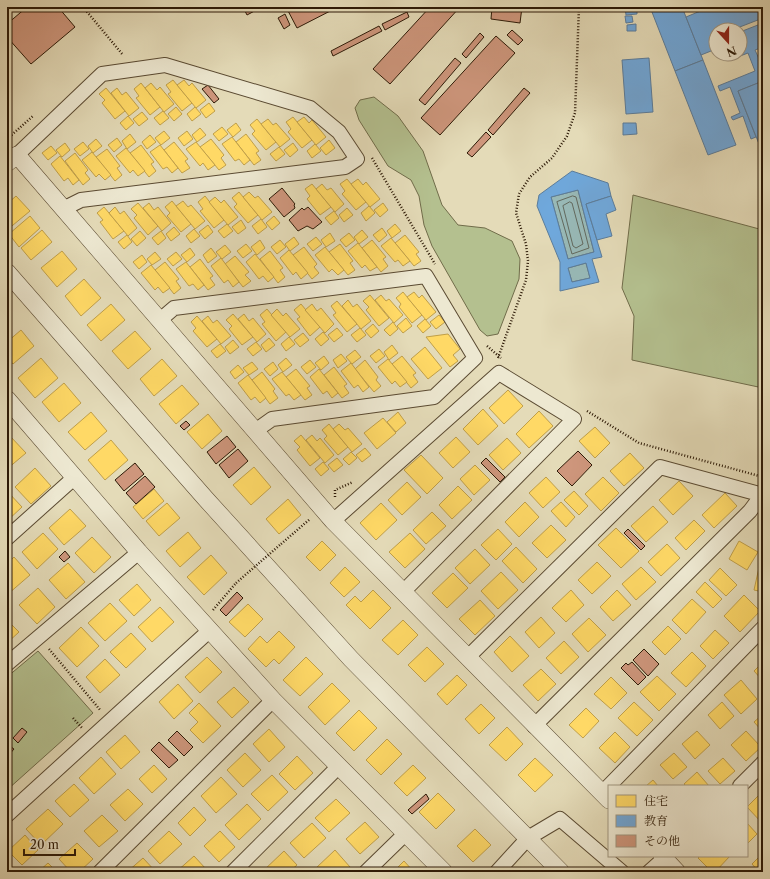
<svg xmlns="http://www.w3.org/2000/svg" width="770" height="879" viewBox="0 0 770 879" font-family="'Libre Caslon Text','Noto Serif JP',serif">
  <rect width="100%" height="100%" fill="#e4dbb8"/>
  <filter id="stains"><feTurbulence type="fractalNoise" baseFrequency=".005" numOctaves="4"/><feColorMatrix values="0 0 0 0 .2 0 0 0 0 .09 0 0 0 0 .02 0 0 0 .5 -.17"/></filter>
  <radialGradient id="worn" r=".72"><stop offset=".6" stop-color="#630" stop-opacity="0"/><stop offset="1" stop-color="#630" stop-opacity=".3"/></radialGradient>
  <g fill="#b4c08f" stroke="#706c4a">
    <path d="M374,97L398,116L423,151L442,205L458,225L485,228L512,241L520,259L519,279L498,334L487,336L480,330L432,246L424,225L419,196L411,180L388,166L359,120L355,108L360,100Z"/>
    <path d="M633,195L763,230V388L632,360L634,316L622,288Z"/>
    <path d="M38,651L93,713L7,790V677Z"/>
  </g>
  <g fill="#98b9b7" stroke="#6d7970">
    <path d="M578,190L594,252L568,259L551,197Z"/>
    <path d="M586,263L590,278L572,282L568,268Z"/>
  </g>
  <g fill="#ffd966" stroke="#c09f49">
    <path d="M173,80L192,103L182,111L168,94L171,92L166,85Z"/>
    <path d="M184,80L189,86L192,83L206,100L196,108L177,85Z"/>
    <path d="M141,83L160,107L150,115L136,98L139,96L134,89Z"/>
    <path d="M151,83L157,90L160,87L174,104L164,112L145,88Z"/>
    <path d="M106,88L125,111L115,119L102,103L105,100L99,94Z"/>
    <path d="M117,88L122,95L126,92L139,108L129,116L111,93Z"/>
    <path d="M209,103L215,111L206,118L200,110Z"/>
    <path d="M176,107L182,114L174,121L168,114Z"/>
    <path d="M195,107L201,114L192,121L187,114Z"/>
    <path d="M163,111L169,118L160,125L154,118Z"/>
    <path d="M142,112L148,119L139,126L133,119Z"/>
    <path d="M128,116L134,123L126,130L120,123Z"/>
    <path d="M293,117L312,140L302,148L288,132L291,129L286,122Z"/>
    <path d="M304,117L309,123L312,120L326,137L316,145L297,122Z"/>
    <path d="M257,119L276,142L266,150L252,134L255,131L250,125Z"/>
    <path d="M268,119L273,125L276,123L290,139L280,147L261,124Z"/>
    <path d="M236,123L241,130L233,137L227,130Z"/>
    <path d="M222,127L228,134L219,141L213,134Z"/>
    <path d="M200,128L206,135L197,142L192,135Z"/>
    <path d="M164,131L170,138L161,145L155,138Z"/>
    <path d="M187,131L193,139L184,146L178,138Z"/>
    <path d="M130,134L136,142L127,149L122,141Z"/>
    <path d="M246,134L259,151L256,153L261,160L254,165L236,142Z"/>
    <path d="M150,135L156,142L147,149L142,142Z"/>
    <path d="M232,137L250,160L244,165L239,159L235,161L222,144Z"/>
    <path d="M117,138L122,145L114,152L108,145Z"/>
    <path d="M96,139L102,146L93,153L88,146Z"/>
    <path d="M211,139L224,155L221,158L226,165L219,170L200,147Z"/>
    <path d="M329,140L335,148L326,155L320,148Z"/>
    <path d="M83,142L89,149L80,156L74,149Z"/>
    <path d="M174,142L188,159L185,161L190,168L182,173L164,150Z"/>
    <path d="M196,142L215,165L208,170L203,163L200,166L186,149Z"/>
    <path d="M65,143L70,150L62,157L56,150Z"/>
    <path d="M293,143L298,150L290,157L284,150Z"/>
    <path d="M315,144L321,151L312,158L307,151Z"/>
    <path d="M141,145L154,162L151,164L156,171L149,177L130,153Z"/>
    <path d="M160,145L178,168L172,173L167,167L163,169L150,152Z"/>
    <path d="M51,146L57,153L48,160L42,153Z"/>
    <path d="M279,147L285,154L276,161L270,154Z"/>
    <path d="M126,148L145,171L138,176L133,170L130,173L116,156Z"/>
    <path d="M107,149L120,166L117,168L122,175L115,181L96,157Z"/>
    <path d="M92,152L111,175L105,180L99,174L96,177L82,160Z"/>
    <path d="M75,153L88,170L85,173L90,179L83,185L65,161Z"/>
    <path d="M60,156L79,180L73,185L68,178L64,181L51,164Z"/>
    <path d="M347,179L366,202L356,210L342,194L345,191L340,184Z"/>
    <path d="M358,179L363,185L366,182L380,199L370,207L351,184Z"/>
    <path d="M312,184L331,207L320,215L307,199L310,196L305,189Z"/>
    <path d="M322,184L327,190L331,188L344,204L335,212L316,189Z"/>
    <path d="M239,192L258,215L248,223L234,207L237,204L232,198Z"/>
    <path d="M249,192L255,198L258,196L272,212L262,220L243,197Z"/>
    <path d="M16,196L30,211L7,230V204Z"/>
    <path d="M205,196L224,220L214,228L200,211L203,209L198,202Z"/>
    <path d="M215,197L221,203L224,200L238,217L228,225L209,202Z"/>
    <path d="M172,201L191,224L181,232L167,216L170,213L165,207Z"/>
    <path d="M183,201L188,207L191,205L205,221L195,229L176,206Z"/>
    <path d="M138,203L158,226L148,235L134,218L137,215L131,209Z"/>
    <path d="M149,203L154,210L158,207L171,223L162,231L143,208Z"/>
    <path d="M383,203L388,210L380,217L374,210Z"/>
    <path d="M369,206L375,213L366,221L361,213Z"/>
    <path d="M104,207L124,231L113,239L100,222L103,220L97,213Z"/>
    <path d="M115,207L120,214L124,211L137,228L128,236L109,213Z"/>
    <path d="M347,208L353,215L344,222L339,215Z"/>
    <path d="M334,211L339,218L331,225L325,218Z"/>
    <path d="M30,216L40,228L19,247L9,234Z"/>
    <path d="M274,216L280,223L272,230L266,223Z"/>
    <path d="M261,219L267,227L258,234L252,226Z"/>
    <path d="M241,220L246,228L238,234L232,227Z"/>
    <path d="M227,224L233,231L224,238L218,231Z"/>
    <path d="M395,224L401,231L392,238L387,231Z"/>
    <path d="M208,225L213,232L205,239L199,232Z"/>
    <path d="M174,227L180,234L171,241L166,234Z"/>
    <path d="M382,228L387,235L379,242L373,235Z"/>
    <path d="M194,229L200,236L191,243L186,236Z"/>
    <path d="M42,230L52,242L31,260L21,248Z"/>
    <path d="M362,230L368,237L359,244L354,237Z"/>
    <path d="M140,231L146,238L137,246L131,239Z"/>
    <path d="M161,231L166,238L158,245L152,238Z"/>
    <path d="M330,233L335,241L326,247L321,240Z"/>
    <path d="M349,233L355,240L346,247L340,240Z"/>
    <path d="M127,235L132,242L124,249L118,242Z"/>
    <path d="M405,235L419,252L416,254L421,261L414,266L395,243Z"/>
    <path d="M294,237L299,244L290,251L285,244Z"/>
    <path d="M316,237L322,244L313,251L307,244Z"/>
    <path d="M391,238L410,261L403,266L398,260L395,262L381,246Z"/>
    <path d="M260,240L265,248L257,255L251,247Z"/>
    <path d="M280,240L286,247L277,254L271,247Z"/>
    <path d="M372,240L386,257L383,259L388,266L381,272L362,248Z"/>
    <path d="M358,243L377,267L370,271L365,265L362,268L348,251Z"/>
    <path d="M246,244L252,251L243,258L237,251Z"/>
    <path d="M340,244L353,261L350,263L355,270L348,275L329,252Z"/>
    <path d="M225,245L231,252L222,259L216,252Z"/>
    <path d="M304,247L317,264L314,267L319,273L312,279L293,255Z"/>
    <path d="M325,247L344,270L338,275L332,269L329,272L315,255Z"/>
    <path d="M190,248L195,255L187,262L181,255Z"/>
    <path d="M211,248L217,256L208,263L203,255Z"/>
    <path d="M289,250L308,273L301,279L296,272L293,275L280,258Z"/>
    <path d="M62,251L77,269L57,287L41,268Z"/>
    <path d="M270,251L283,268L280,270L285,277L278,283L260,259Z"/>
    <path d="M155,252L161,259L152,265L147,259Z"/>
    <path d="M176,252L182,259L173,266L167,259Z"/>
    <path d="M255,254L274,277L268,282L263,276L259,279L246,262Z"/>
    <path d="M142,255L147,262L139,269L133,262Z"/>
    <path d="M235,256L249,272L245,275L251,281L243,287L225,264Z"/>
    <path d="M221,258L239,282L233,287L228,280L224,283L211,266Z"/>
    <path d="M200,259L213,276L210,278L215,285L208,290L190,267Z"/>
    <path d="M165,262L179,279L176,281L181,288L174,294L155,270Z"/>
    <path d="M186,262L204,285L198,290L193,284L189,286L176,269Z"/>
    <path d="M151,265L170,288L163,293L158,287L155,290L141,273Z"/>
    <path d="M84,279L101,298L81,316L65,296Z"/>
    <path d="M403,292L422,315L412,323L399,307L401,304L396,298Z"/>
    <path d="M414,292L419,298L422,295L436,312L426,320L407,297Z"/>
    <path d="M370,295L389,318L379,326L366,310L369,307L363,301Z"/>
    <path d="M381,295L386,301L389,299L403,315L394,323L375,300Z"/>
    <path d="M348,300L353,307L357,304L371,321L361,329L342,306Z"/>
    <path d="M337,301L357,324L347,332L333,315L336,313L331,306Z"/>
    <path d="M111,304L125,320L101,341L87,325Z"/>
    <path d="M301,304L320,327L310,336L297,319L300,317L294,310Z"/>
    <path d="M312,304L317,311L321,308L334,324L325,333L305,310Z"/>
    <path d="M267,309L286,332L276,341L262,324L265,322L260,315Z"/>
    <path d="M277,309L283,316L286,313L300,329L290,337L271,315Z"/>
    <path d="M233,314L253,337L242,345L229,329L232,326L226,320Z"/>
    <path d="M244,314L249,321L253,318L266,334L257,342L238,319Z"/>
    <path d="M439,315L445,322L436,329L430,322Z"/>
    <path d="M197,316L217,339L207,347L193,331L196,328L191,322Z"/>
    <path d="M208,316L213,323L217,320L231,336L221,344L202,321Z"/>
    <path d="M406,318L412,326L403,333L397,326Z"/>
    <path d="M425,319L431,326L423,333L417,326Z"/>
    <path d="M393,322L398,329L390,336L384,330Z"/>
    <path d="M373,324L379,331L371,338L365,331Z"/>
    <path d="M337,328L343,335L334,342L328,335Z"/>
    <path d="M360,328L366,335L357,342L351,335Z"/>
    <path d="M21,330L34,346L13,364L7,357V342Z"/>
    <path d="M135,331L151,349L128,369L112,351Z"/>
    <path d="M323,332L329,339L321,346L315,339Z"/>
    <path d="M303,333L309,340L300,347L294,340Z"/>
    <path d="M448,334L460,349L453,355L458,361L450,367L426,337Z"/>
    <path d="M289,337L295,344L286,351L281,344Z"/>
    <path d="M269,338L275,345L266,352L261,345Z"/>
    <path d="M233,340L239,347L230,354L225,347Z"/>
    <path d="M256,342L262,349L253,356L247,349Z"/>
    <path d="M220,344L226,351L217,358L211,351Z"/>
    <path d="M392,345L398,353L389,360L384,352Z"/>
    <path d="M425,347L442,368L428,379L411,359Z"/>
    <path d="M379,349L385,356L376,363L370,356Z"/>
    <path d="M355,350L361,357L352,364L346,357Z"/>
    <path d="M341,354L347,361L338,368L333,360Z"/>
    <path d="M324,356L329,363L321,370L315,363Z"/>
    <path d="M402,356L416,373L413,375L418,382L411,388L392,364Z"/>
    <path d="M41,358L58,378L35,398L18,378Z"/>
    <path d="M286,358L292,365L283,372L278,365Z"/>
    <path d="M162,359L177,376L154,396L140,379Z"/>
    <path d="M388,359L407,382L400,387L395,381L392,384L378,367Z"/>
    <path d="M310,360L316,367L307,374L301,367Z"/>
    <path d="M365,360L378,377L376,380L381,386L374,392L355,369Z"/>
    <path d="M252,362L258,369L249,375L243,368Z"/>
    <path d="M273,362L278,369L270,376L264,369Z"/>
    <path d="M351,363L369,387L363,392L358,385L354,388L341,371Z"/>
    <path d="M238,365L244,372L235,379L230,372Z"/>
    <path d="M334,367L347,384L344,386L349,393L342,398L324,375Z"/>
    <path d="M296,369L310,386L307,388L312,395L305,400L286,377Z"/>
    <path d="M319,369L338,393L332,398L327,391L323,394L310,377Z"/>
    <path d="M262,372L275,389L273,391L278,398L270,404L252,380Z"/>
    <path d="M282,372L301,395L294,400L289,394L286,396L272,379Z"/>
    <path d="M248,375L266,398L260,403L255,397L251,400L238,383Z"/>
    <path d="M64,383L81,403L59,422L42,402Z"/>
    <path d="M182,385L199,404L176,424L159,404Z"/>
    <path d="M508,390L523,406L504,424L489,408Z"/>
    <path d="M483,409L498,426L478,445L463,429Z"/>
    <path d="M539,411L553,426L529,448L516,434Z"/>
    <path d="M91,412L107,431L85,450L68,432Z"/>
    <path d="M398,412L406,423L396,432L387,422Z"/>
    <path d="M208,414L222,431L202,449L187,432Z"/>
    <path d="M383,418L396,433L377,449L364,433Z"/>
    <path d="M329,424L348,447L338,455L324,439L327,436L322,430Z"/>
    <path d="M339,424L345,430L348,428L362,444L352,452L333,429Z"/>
    <path d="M595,427L610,443L595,458L579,441Z"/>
    <path d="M301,435L320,458L310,466L297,450L300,447L294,441Z"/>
    <path d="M312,435L317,441L320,438L334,455L325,463L306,440Z"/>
    <path d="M10,436L26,453L7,469V439Z"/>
    <path d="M456,437L470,452L453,468L439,453Z"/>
    <path d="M507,438L521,453L503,470L489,455Z"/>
    <path d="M111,440L128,460L105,480L88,460Z"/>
    <path d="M365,448L371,455L362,462L356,455Z"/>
    <path d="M351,452L357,458L349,465L343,459Z"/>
    <path d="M630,453L644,468L624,486L610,471Z"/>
    <path d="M421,455L443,478L427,494L404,470Z"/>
    <path d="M337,458L343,465L334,472L328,465Z"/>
    <path d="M323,462L329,469L321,476L315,469Z"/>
    <path d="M475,465L490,480L474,495L460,479Z"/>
    <path d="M254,467L271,487L251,505L233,485Z"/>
    <path d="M35,468L51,486L31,504L15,487Z"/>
    <path d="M546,477L560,492L543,508L529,493Z"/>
    <path d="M603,477L619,493L601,511L585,494Z"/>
    <path d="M679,481L693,496L673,515L659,500Z"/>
    <path d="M407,482L421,497L402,515L388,500Z"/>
    <path d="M458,486L472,500L452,519L439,505Z"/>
    <path d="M154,489L164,501L143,519L133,507Z"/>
    <path d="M7,491L22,507L7,521Z"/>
    <path d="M574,491L588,506L579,515L564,500Z"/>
    <path d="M725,493L737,506L714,528L702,515Z"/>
    <path d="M288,499L301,515L279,534L266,519Z"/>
    <path d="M525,502L539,517L519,537L505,522Z"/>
    <path d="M561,502L575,517L566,527L551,511Z"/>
    <path d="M167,503L180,518L159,536L146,521Z"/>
    <path d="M381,503L397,520L376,540L360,523Z"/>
    <path d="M653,506L668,522L646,542L631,526Z"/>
    <path d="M70,509L86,526L64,545L49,528Z"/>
    <path d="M432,512L446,526L426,544L413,530Z"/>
    <path d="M694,520L705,531L686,550L675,538Z"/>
    <path d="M551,525L566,540L547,558L532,543Z"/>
    <path d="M616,528L639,551L621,568L598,545Z"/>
    <path d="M498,529L512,544L496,560L481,545Z"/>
    <path d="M188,532L201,548L180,567L166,551Z"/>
    <path d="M43,533L58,549L37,569L22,552Z"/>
    <path d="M410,533L425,549L405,568L389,552Z"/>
    <path d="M92,537L111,557L94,573L75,553Z"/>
    <path d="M322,541L336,555L320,571L306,557Z"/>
    <path d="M739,541L758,552L747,570L729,559Z"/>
    <path d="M667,544L680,558L661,576L648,562Z"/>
    <path d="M516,547L537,569L523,583L502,561Z"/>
    <path d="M475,549L490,565L470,584L455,568Z"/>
    <path d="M211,555L227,573L204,595L187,577Z"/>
    <path d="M14,557L30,575L8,594L7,564Z"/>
    <path d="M597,562L611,576L592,594L578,580Z"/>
    <path d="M68,563L85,582L66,599L49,580Z"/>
    <path d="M760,563H763V592L754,590Z"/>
    <path d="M345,567L360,582L344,597L330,583Z"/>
    <path d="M641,567L656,582L636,600L622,584Z"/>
    <path d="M720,568L737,585L726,596L709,580Z"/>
    <path d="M501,572L518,590L498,609L481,591Z"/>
    <path d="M453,573L468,588L447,608L432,593Z"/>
    <path d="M705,582L722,599L713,608L696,592Z"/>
    <path d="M137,584L151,600L134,616L119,600Z"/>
    <path d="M38,588L55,607L37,624L19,605Z"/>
    <path d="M373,590L391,608L370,629L346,605L355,596L361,602Z"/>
    <path d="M571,590L584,605L566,622L552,608Z"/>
    <path d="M617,590L631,605L613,621L600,607Z"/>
    <path d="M744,595L760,611L740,632L724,616Z"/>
    <path d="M692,599L706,612L686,634L672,620Z"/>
    <path d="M480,600L495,616L475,635L459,619Z"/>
    <path d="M110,603L127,621L105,641L88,623Z"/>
    <path d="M248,604L263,619L245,637L229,622Z"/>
    <path d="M160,607L174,622L152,642L138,627Z"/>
    <path d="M541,617L555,633L539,648L525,632Z"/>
    <path d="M589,618L606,635L588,652L572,634Z"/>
    <path d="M403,620L418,635L398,655L382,640Z"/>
    <path d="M8,621L19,632L7,643V622Z"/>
    <path d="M668,626L681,639L665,655L652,642Z"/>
    <path d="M81,627L99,646L77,667L59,648Z"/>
    <path d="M715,630L729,643L713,659L700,646Z"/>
    <path d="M279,631L295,647L279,664L274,659L266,667L248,649L260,636L267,643Z"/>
    <path d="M131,633L146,649L126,668L110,652Z"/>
    <path d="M510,636L529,656L512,672L494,652Z"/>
    <path d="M564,641L579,657L561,674L546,658Z"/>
    <path d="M427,647L444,664L425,682L408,665Z"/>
    <path d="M692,652L706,666L686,687L671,673Z"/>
    <path d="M207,657L222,672L200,693L185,677Z"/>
    <path d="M306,657L323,674L300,696L283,680Z"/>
    <path d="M105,659L120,675L100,693L86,677Z"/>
    <path d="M763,662V681L754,671Z"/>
    <path d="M541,669L556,684L538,701L523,685Z"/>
    <path d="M457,675L467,685L447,705L437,694Z"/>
    <path d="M657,676L676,694L659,711L640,692Z"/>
    <path d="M611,677L627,693L611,709L594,694Z"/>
    <path d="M741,680L757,699L741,714L724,695Z"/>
    <path d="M332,683L350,701L325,725L308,707Z"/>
    <path d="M178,684L193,701L174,719L159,702Z"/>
    <path d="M234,687L249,702L232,718L217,702Z"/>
    <path d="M634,702L653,720L637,736L618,718Z"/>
    <path d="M722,702L734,716L720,729L708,715Z"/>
    <path d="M199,703L221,726L203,743L190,730L198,722L189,713Z"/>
    <path d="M481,704L495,718L479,734L465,719Z"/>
    <path d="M586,708L599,721L583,738L569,725Z"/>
    <path d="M359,710L377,728L354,751L336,733Z"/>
    <path d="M763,714V732L754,722Z"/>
    <path d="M507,727L523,744L506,761L489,745Z"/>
    <path d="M269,729L285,747L269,762L253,744Z"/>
    <path d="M697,731L710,745L695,759L682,744Z"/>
    <path d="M746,731L761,747L746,761L731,745Z"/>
    <path d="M615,732L630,747L615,763L599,748Z"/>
    <path d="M125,735L140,752L121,769L106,752Z"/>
    <path d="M387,739L402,754L381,775L366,760Z"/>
    <path d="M245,753L261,770L243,787L227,770Z"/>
    <path d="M674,753L687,767L673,779L660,765Z"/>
    <path d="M297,756L313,773L295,790L279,774Z"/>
    <path d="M101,757L116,774L94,794L79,778Z"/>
    <path d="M535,758L553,775L535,792L518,775Z"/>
    <path d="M723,758L735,771L720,784L708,771Z"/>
    <path d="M154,765L167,779L152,793L139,779Z"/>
    <path d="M413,765L426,778L407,796L394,783Z"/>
    <path d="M697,772L709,786H686L684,784Z"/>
    <path d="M272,775L288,792L268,811L251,794Z"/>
    <path d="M221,777L237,794L216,813L201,796Z"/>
    <path d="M653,780L658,786H646Z"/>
    <path d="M74,784L89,800L70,817L55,801Z"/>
    <path d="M128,789L143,804L125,821L110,805Z"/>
    <path d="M763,791V824L747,807Z"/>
    <path d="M438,793L455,810L436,829L419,812Z"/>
    <path d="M336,799L350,813L329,832L315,818Z"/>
    <path d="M247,804L261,819L239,840L225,825Z"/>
    <path d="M194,807L206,820L190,836L178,823Z"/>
    <path d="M48,809L63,824L41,845L26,829Z"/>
    <path d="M102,815L118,831L99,847L84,831Z"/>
    <path d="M365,822L379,837L360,854L346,839Z"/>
    <path d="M312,823L326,838L304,858L290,843Z"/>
    <path d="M747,823L757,834L747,844Z"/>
    <path d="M475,829L491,845L473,862L457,846Z"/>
    <path d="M169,831L182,844L160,864L148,851Z"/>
    <path d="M220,831L235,847L219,862L204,846Z"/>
    <path d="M25,835L38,850L22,865L8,851Z"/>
    <path d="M77,843L93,859L79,872H71L59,859Z"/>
    <path d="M335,850L350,867L345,872H319L316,868Z"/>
    <path d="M284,851L297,865L289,872H264L263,871Z"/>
    <path d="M763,853V872H759L752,864Z"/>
    <path d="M194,856L206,869L202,872H176Z"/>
    <path d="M700,856H730L715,872H712L698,858Z"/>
    <path d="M143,858L156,872H127Z"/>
    <path d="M404,861L414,872H393Z"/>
    <path d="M48,863L57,872H38Z"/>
    <path d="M743,867L747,872H738Z"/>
  </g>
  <g fill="#6fa8dc" stroke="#5b7d9c" fill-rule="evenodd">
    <path d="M625,7H637V14L626,15Z"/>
    <path d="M650,7H682L703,60L675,71Z"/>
    <path d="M710,7H762L763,18L732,30H716V49L701,55L686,17Z"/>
    <path d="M625,16H632L633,22L626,23Z"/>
    <path d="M763,23V47L755,50L763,68V81L738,91L756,137L751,139L743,116L733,120L731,117L740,113L730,87L720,91L718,86L755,71L748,53L740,56V32Z"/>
    <path d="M636,24V31H627V25Z"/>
    <path d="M649,58L653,112L626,114L622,60Z"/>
    <path d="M703,60L736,145L708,155L675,71Z"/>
    <path d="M763,81V154L738,91Z"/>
    <path d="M623,123H636L637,134L623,135Z"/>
    <path d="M572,171L608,183L611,196L586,204L602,257L592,259L599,282L560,291V262L537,206L539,195ZM578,190L594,252L568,259L551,197ZM586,263L590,278L572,282L568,268Z"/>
    <path d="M611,196L616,210L606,214L612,236L597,240L586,204Z"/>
  </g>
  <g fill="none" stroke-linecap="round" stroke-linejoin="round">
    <g stroke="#62695e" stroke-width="1">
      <path d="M573,196L576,197L589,248L572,254L557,202Z"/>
      <path d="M570,202L572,203L583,244L576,248L573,246L563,206Z"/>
    </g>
  </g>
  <g fill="#ce967c" stroke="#2c1906">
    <path d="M27,7H58L75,27L31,64L7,37V24Z"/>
    <path d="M253,7H262L247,15L245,11Z"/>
    <path d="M286,7H338L297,28Z"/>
    <path d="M430,7H460L390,84L373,69Z"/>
    <path d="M492,7H522L520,23L491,19Z"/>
    <path d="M407,12L409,17L385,30L382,24Z"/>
    <path d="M285,14L290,25L284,29L278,18Z"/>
    <path d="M379,26L382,31L333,56L331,51Z"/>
    <path d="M512,30L523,40L518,45L507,35Z"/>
    <path d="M480,33L484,37L466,58L462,54Z"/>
    <path d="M496,36L515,53L440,135L421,118Z"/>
    <path d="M455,58L461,63L425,105L419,100Z"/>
    <path d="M208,85L219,99L214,103L202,89Z"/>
    <path d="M524,88L530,93L493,135L488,130Z"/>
    <path d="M486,132L491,137L472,157L467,153Z"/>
    <path d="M282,188L295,204L294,205L295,208L284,217L269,199Z"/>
    <path d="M308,207L322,222L313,229L307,226L298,231L289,220L302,208L304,210Z"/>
    <path d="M186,421L190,425L184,430L180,426Z"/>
    <path d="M227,436L236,447L216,464L207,452Z"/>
    <path d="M238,449L248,461L229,478L219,465Z"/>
    <path d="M578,451L592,465L572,486L557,471Z"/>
    <path d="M486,458L505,477L500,482L481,463Z"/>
    <path d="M135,463L144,474L124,491L115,480Z"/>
    <path d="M145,476L155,487L136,504L126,493Z"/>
    <path d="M628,529L645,546L641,550L624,533Z"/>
    <path d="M65,551L70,557L64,562L59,557Z"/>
    <path d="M237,592L243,598L226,616L220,610Z"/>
    <path d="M644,649L659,664L648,676L633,660Z"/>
    <path d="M632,662L646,677L638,685L621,668L626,663L628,665Z"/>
    <path d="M22,728L27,732L18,743L13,738Z"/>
    <path d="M177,731L193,747L184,756L168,740Z"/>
    <path d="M159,742L178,760L169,768L151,750Z"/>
    <path d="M8,745L14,749L7,757V747Z"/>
    <path d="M426,794L429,799L412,814L408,810Z"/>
  </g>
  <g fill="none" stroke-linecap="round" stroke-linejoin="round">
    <g stroke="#5a4a32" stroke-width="16">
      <g id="minor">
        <path d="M17,155L102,74L165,65L310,108L339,132L357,159L345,167L81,200L63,209"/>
        <path d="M160,320L174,308L426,276L475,358L434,397L272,419L255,431"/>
        <path d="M333,521L499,373L574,419L403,592"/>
        <path d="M7,538L75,477"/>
        <path d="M468,657L660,467L763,495"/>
        <path d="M7,664L139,552"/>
        <path d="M534,726L750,511L762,495"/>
        <path d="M740,786L763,763"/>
        <path d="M602,793L763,628"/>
        <path d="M7,815L209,631"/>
        <path d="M100,872L273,700"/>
        <path d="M233,872L339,766"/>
        <path d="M366,872L405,834"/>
        <path d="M497,872L528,838L560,819L622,872"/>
        <path d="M649,872L667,856"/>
      </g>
    </g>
    <g stroke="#5a4a32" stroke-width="18">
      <g id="tertiary">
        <path d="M7,163L17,155L333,521L609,800"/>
        <path d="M7,272L205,498L351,659L561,872"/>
        <path d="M7,399L139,552L273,700L444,872"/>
        <path d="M662,856L677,872"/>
      </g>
    </g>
    <g stroke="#2c1906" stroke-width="2.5" stroke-dasharray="1 2" stroke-linecap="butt">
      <path d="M83,7L123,55"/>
      <path d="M7,139L33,116"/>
      <path d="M372,158L435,264"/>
      <path d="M487,346L501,358"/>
      <path d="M498,358L526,280L528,261L526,244L516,213L519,194L530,177L552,158L567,136L575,113L579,7"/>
      <path d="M587,411L639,443L763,477"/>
      <path d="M335,497V490L353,482"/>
      <path d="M281,544L310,519"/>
      <path d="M213,610L236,583"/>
      <path d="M49,649L101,711"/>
      <path d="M73,718L82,728"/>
    </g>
    <use href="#minor" stroke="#ede8d1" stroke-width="14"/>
    <use href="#tertiary" stroke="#ede8d1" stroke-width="17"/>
    <path stroke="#2c1906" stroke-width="2.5" stroke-dasharray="1 2" stroke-linecap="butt" d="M236,583L281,544"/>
  </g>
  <rect width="770" height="879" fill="none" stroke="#e4dbb8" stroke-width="24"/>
  <rect x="8" y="8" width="754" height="863" fill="none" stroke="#2c1906" stroke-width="2"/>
  <rect x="12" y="12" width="746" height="855" fill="none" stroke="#2c1906"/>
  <rect x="608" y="785" width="140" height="72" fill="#ede8d1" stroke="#a09580"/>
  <rect x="616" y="795" width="20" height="12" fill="#ffd966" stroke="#a09580"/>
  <text x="644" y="805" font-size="12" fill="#2c1906">住宅</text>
  <rect x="616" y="815" width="20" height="12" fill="#6fa8dc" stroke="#a09580"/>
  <text x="644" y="825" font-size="12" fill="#2c1906">教育</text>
  <rect x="616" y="835" width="20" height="12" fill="#ce967c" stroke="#a09580"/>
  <text x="644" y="845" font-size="12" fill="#2c1906">その他</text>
  <g transform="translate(728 42) rotate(159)"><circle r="19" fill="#ede8d1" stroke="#a09580"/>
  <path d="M0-3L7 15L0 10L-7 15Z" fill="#8f2418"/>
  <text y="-6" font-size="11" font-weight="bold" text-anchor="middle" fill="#2c1906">N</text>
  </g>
  <path d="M24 849v6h51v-6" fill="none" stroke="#2c1906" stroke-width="2"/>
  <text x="30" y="849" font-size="12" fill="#2c1906" stroke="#ede8d1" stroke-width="3" paint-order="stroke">20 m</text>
  <rect width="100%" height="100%" filter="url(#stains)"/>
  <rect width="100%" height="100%" fill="url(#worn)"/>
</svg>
